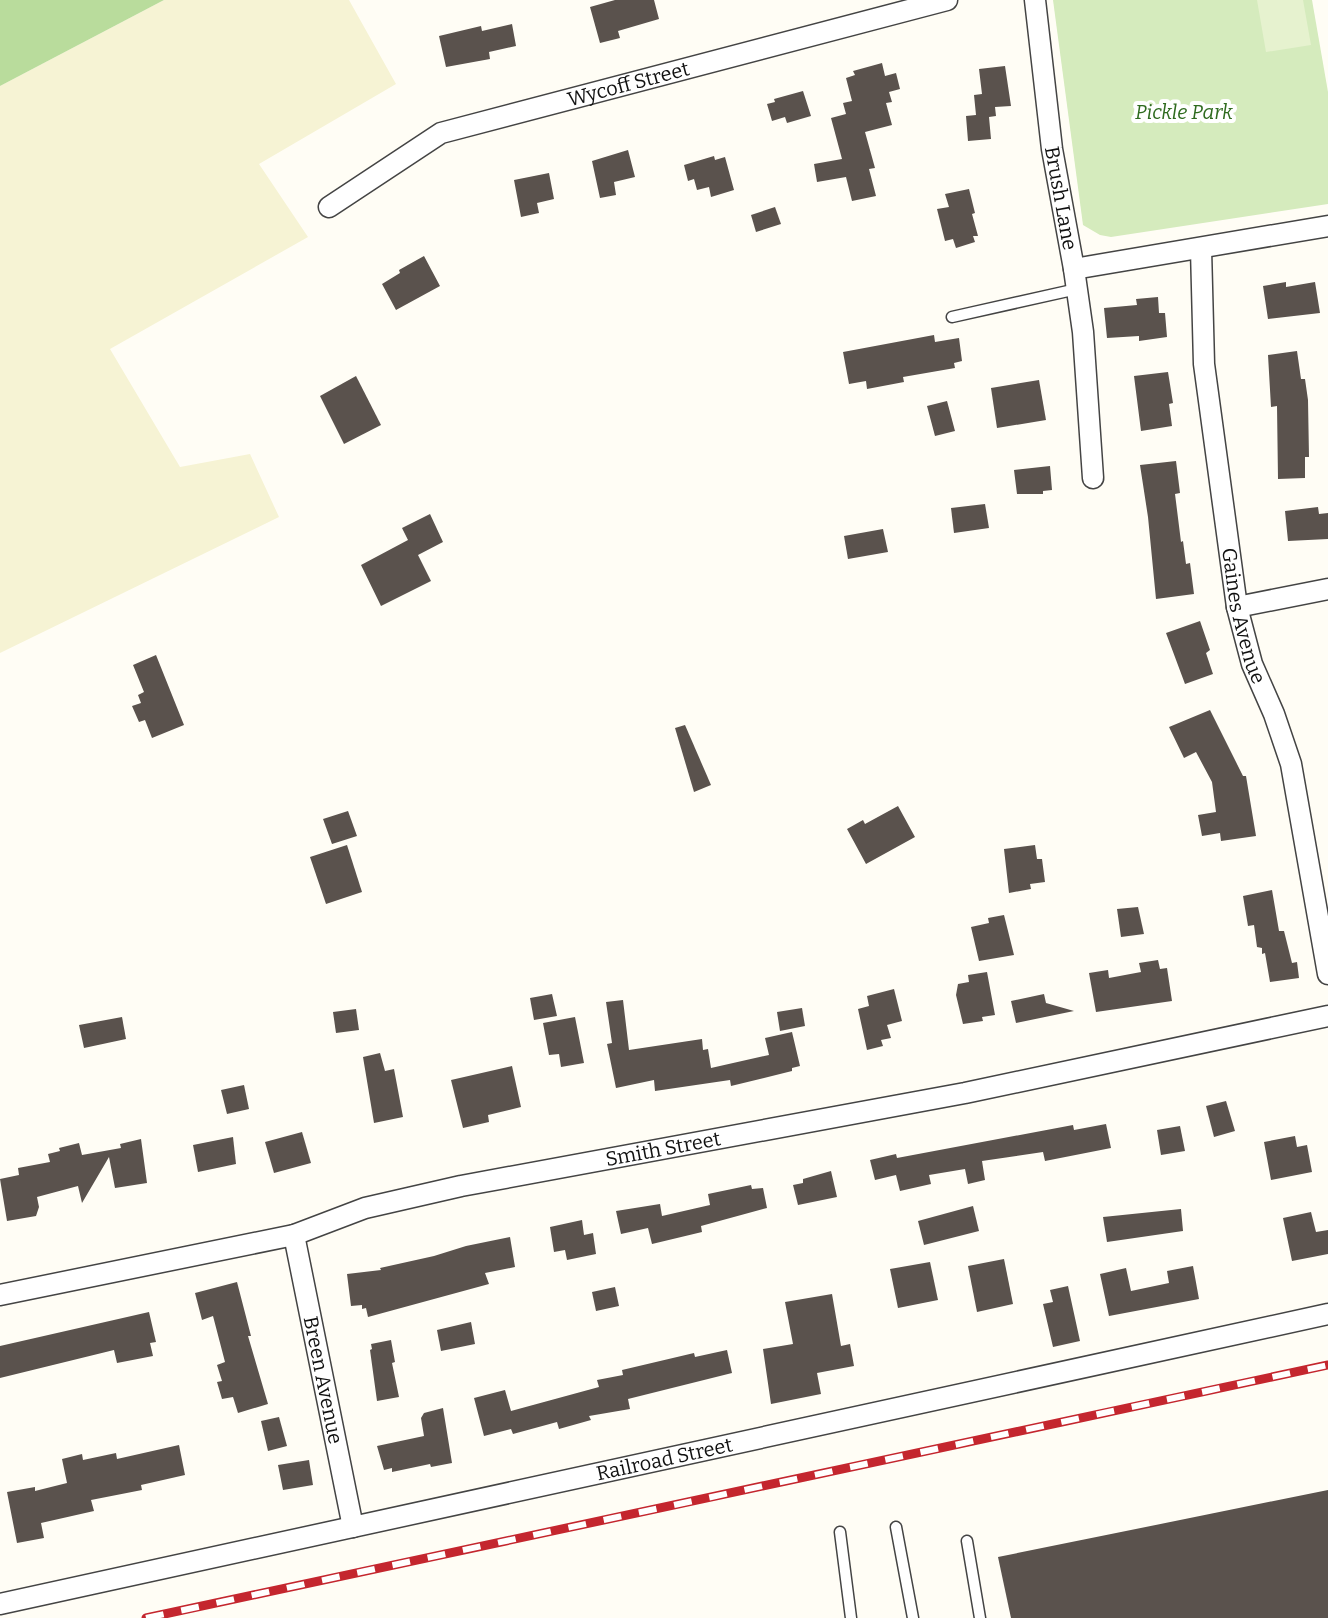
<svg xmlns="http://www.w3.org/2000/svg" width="1328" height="1618" viewBox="0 0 1328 1618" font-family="Bitter,serif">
  <rect width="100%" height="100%" fill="#fffdf5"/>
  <path fill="#f6f3d4" d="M164,0H349L396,84L259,164L308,237L110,349L180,467L250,454L279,517L0,653V86Z"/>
  <path fill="#d5ebbd" d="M1053,0H1312L1328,92V204L1111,237L1100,235L1083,225Z"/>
  <path fill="#b9dc9c" d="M0,0H164L0,86Z"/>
  <path fill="#e6f2cf" d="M1257,0H1303L1311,45L1266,52Z"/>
  <g fill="#5a524d">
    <path d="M615,0H654L659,19L618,31L620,38L600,43L590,7Z"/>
    <path d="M512,24L516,46L489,52L490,59L446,67L439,36L481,26L482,31Z"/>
    <path d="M882,63L885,76L896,73L900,89L889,92L892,102L886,103L892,125L865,132L875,168L869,169L876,196L852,201L846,177L817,182L814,164L842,159L831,118L846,114L843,103L852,101L846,78L855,75L853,71Z"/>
    <path d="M1005,66L1011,106L995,107L996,116L989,117L991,139L968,141L966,116L976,115L974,95L982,94L979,69Z"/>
    <path d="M803,91L811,116L787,123L785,117L772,121L767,104L775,102L774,99Z"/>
    <path d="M628,150L635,177L614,182L616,195L600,198L592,161Z"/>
    <path d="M714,156L715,160L725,157L734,190L711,197L709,187L697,190L694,179L688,181L684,165Z"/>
    <path d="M549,173L554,199L537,203L539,213L521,217L514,180Z"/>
    <path d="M969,189L975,213L972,214L978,236H973L975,242L956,248L953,239L945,241L937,209L949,207L945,194Z"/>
    <path d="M775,207L781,224L756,232L751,215Z"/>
    <path d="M424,256L440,286L396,310L382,284L400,273L399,270Z"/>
    <path d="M1286,282V287L1315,282L1320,313L1268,319L1263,286Z"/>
    <path d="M1158,297L1159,313H1165L1167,337L1139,341V336L1107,338L1104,308L1137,305L1136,299Z"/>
    <path d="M934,335L935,342L959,338L962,361L954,363L955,368L903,377L904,382L867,389L866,381L849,384L843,352Z"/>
    <path d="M1297,351L1301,379H1305L1308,400L1309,457H1305V478L1278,479L1277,406L1271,407L1268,355Z"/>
    <path d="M1168,372L1173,403L1169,404L1172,426L1141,431L1134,376Z"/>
    <path d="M356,376L381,425L344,444L320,396Z"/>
    <path d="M1039,380L1046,420L997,428L991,388Z"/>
    <path d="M947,401L955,431L935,436L927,406Z"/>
    <path d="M1176,461L1180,493L1175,494L1181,542L1183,541L1186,564L1190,563L1194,594L1156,599L1148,517L1140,465Z"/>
    <path d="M1050,466L1052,490L1043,491V494H1017L1014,470Z"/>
    <path d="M985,504L989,528L954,533L951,508Z"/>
    <path d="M1318,507L1319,514L1328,513V539L1288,541L1285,511Z"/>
    <path d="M430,514L443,542L418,555L431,581L381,606L361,565L408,540L402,528Z"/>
    <path d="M883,529L888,552L848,559L844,536Z"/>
    <path d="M1200,621L1210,650L1206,653L1213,674L1185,684L1166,633Z"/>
    <path d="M156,655L184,725L152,738L145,720L139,722L132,706L141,703L138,695L144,692L133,665Z"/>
    <path d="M1210,710L1243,776H1246L1256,836L1221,841L1220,833L1202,836L1198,815L1216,812L1212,782L1196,752L1184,758L1169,727Z"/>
    <path d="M685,725L711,785L694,792L675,728Z"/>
    <path d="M898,806L915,837L866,864L847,829L863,820L865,824Z"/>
    <path d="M348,811L357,836L332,844L323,819Z"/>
    <path d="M347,845L362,892L326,904L310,857Z"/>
    <path d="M1035,845L1037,859H1042L1045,882L1030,884L1031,889L1009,893L1004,849Z"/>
    <path d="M1272,890L1279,931H1284L1292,963L1297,962L1299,978L1270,982L1265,953L1262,954V948L1257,947L1254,925L1248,926L1243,896Z"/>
    <path d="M1138,907L1144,934L1121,937L1117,909Z"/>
    <path d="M1004,915L1014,955L979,961L971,927L989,923L988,918Z"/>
    <path d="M1158,960L1160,969L1167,968L1172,1001L1096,1012L1089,973L1108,970L1109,978L1141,972L1139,963Z"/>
    <path d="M987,972L995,1015L982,1017L983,1021L963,1024L956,995L958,984L969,982L968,975Z"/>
    <path d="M894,989L902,1021L887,1025L891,1038L881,1040L883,1046L867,1050L858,1009L869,1006L867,996Z"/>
    <path d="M552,994L557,1016L534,1020L530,998Z"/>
    <path d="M1044,994L1046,1003L1074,1011L1016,1023L1011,1001Z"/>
    <path d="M623,1000L629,1050L702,1039L703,1050L708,1049L711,1068L769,1055L765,1038L792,1032L800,1066L792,1068V1071L731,1086L730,1080L655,1091L654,1080L616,1088L607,1044L612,1043L606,1002Z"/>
    <path d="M802,1008L805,1026L780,1031L777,1012Z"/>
    <path d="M356,1009L359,1030L336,1033L333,1012Z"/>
    <path d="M122,1017L126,1039L84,1048L79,1025Z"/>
    <path d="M575,1017L584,1063L561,1067L559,1054L549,1055L543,1023Z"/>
    <path d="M380,1053L385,1071L394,1069L403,1117L374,1123L363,1057Z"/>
    <path d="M512,1066L521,1107L488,1115L489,1122L463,1128L451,1080Z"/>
    <path d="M244,1085L249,1109L227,1114L221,1090Z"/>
    <path d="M1226,1101L1235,1131L1214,1137L1206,1106Z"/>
    <path d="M1106,1124L1111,1148L1045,1161L1043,1152L982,1161L985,1180L968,1184L965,1169L929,1175L931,1184L900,1191L896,1175L875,1180L870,1160L896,1154L897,1158L1073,1125L1074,1130Z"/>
    <path d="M1180,1126L1185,1151L1161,1155L1157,1130Z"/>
    <path d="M302,1132L311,1163L274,1173L265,1142Z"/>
    <path d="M1295,1136L1297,1147L1307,1145L1312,1172L1271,1180L1264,1142Z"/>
    <path d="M233,1137L236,1164L198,1172L193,1145Z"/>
    <path d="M141,1139L147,1183L115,1188L109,1157L82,1203L78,1186L37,1197L39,1207L36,1216L7,1221L0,1179L19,1175L18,1168L50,1162L48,1154L60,1151L59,1148L79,1143L82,1155L121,1148L120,1144Z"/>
    <path d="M831,1171L837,1197L798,1205L793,1185L803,1183V1179Z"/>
    <path d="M751,1185L752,1189L763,1188L767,1208L701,1226L702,1232L652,1244L648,1228L621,1234L616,1211L660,1204L662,1216L710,1205L708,1194Z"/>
    <path d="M973,1206L979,1231L924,1245L918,1221Z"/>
    <path d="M1181,1209L1183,1231L1107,1242L1103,1217Z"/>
    <path d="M1311,1212L1316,1232L1328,1230V1254L1292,1261L1283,1218Z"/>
    <path d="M582,1220L584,1235L593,1233L596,1254L567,1260L565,1250L554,1252L550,1227Z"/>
    <path d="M510,1237L515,1267L485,1273L489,1284L368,1317L366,1308L362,1309V1305L351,1306L347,1274L381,1270L380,1268L434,1256L466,1246Z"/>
    <path d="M1004,1259L1013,1304L977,1312L968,1266Z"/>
    <path d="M930,1262L938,1300L898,1308L890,1269Z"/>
    <path d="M1193,1266L1199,1299L1109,1316L1100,1274L1126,1268L1131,1291L1169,1283L1167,1271Z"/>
    <path d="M237,1282L251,1336H248L268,1404L238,1413L233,1397L222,1399L217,1382L222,1381L217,1365L225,1362L213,1316L202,1320L195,1293Z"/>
    <path d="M1068,1286L1080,1341L1053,1347L1043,1304L1053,1302L1050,1290Z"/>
    <path d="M615,1287L619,1306L596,1311L592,1292Z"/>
    <path d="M832,1294L841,1346L850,1344L854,1366L817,1373L821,1394L771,1404L763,1349L793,1344L785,1302Z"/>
    <path d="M149,1312L156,1342L150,1343L153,1356L117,1363L114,1350L0,1378V1346Z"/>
    <path d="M471,1322L475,1344L441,1351L437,1330Z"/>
    <path d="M391,1340L395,1362L392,1363L399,1397L377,1401L370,1350L372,1349L371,1344Z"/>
    <path d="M727,1350L732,1373L628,1399L630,1409L589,1416L591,1420L559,1429L557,1422L513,1434L511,1429L484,1436L474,1398L505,1390L511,1411L599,1387L597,1380L623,1375L622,1370L694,1353L695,1357Z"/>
    <path d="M443,1408L452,1463L431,1467L430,1464L392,1472V1468L384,1470L377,1446L424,1436L421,1418L424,1413Z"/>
    <path d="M279,1417L287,1446L268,1451L261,1421Z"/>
    <path d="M179,1445L185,1475L141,1485L142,1490L91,1500L94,1511L41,1523L44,1538L17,1543L7,1492L35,1487V1491L67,1483L62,1459L82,1454L83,1460L116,1453L117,1459Z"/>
    <path d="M309,1460L313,1485L283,1490L278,1465Z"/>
    <path d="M1328,1490V1618H1011L998,1557Z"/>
  </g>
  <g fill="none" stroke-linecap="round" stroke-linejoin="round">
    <g stroke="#444" stroke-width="13">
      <g id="lane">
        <path d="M952,317L1077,289"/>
        <path d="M896,1527L913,1618"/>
        <path d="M840,1532L851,1618"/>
        <path d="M967,1541L980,1618"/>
      </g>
    </g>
    <g stroke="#444" stroke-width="23">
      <g id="street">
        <path id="s1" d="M1035,0L1052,149L1074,269L1328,226"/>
        <path id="s2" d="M329,207L441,133L947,0"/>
        <path id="s3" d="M1201,249L1204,364L1237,607L1252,664L1274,714L1291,764L1328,974"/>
        <path d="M1074,269L1083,332L1093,478"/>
        <path d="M1237,607L1328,589"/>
        <path id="s4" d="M294,1235L353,1527"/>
        <path id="s5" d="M0,1295L294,1235L365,1208L461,1186L965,1093L1328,1016"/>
        <path id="s6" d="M0,1604L1328,1314"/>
      </g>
    </g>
    <use href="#lane" stroke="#fff" stroke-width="10"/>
    <use href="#street" stroke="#fff" stroke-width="20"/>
    <g stroke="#c4262e" stroke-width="9">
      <path id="rail" d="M146,1618L1328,1365"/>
    </g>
    <use href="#rail" stroke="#fff" stroke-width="6" stroke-dasharray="18" stroke-linecap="butt"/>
  </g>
  <g text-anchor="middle" stroke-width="8" stroke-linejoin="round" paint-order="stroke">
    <g font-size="20" fill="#111" stroke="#fff">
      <text dy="7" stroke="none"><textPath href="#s2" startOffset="328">Wycoff Street</textPath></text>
      <text dy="7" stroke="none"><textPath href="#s1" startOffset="200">Brush Lane</textPath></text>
      <text dy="7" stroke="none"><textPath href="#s3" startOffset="370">Gaines Avenue</textPath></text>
      <text dy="7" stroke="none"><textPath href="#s5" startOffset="680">Smith Street</textPath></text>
      <text dy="7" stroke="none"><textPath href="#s4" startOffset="148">Breen Avenue</textPath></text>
      <text dy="7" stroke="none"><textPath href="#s6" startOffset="680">Railroad Street</textPath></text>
    </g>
    <g font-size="20" font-style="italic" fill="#2f6b1f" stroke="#fff">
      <text x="1184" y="119">Pickle Park</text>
    </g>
  </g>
</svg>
